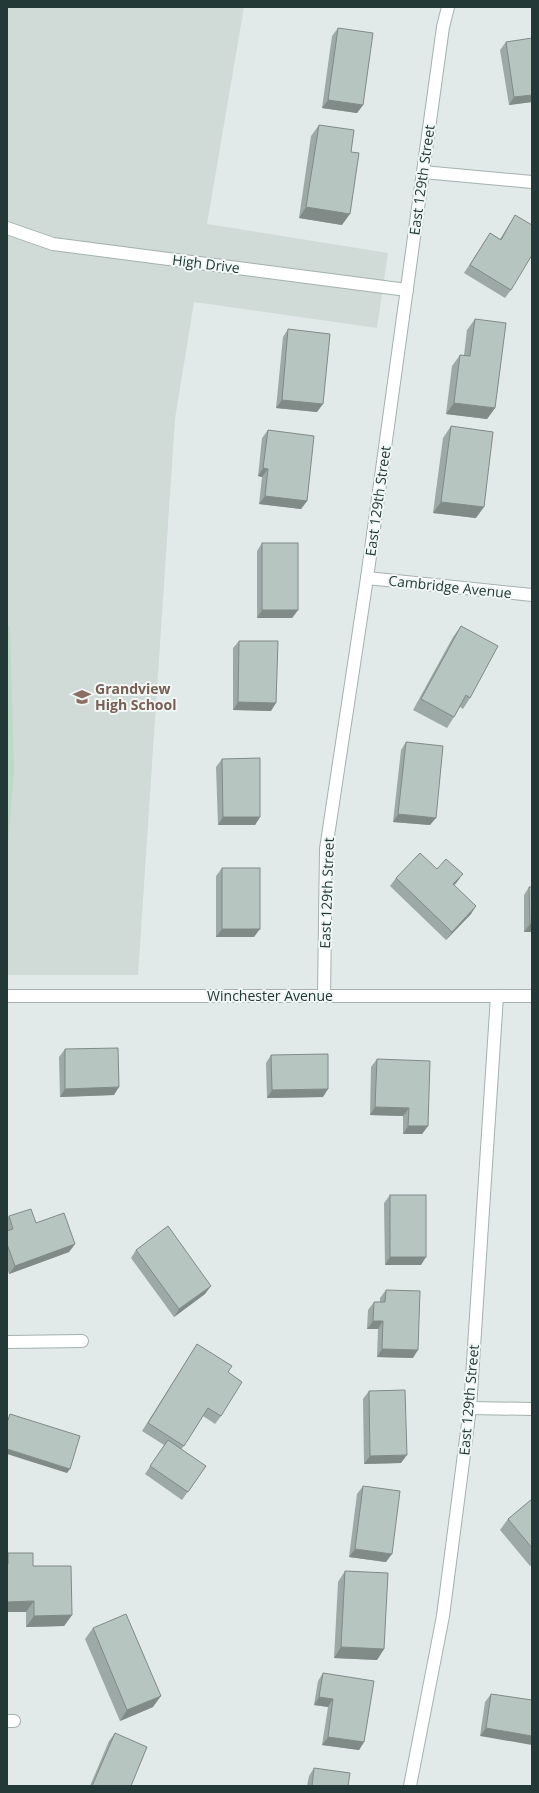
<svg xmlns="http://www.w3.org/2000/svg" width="539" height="1793" viewBox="0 0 539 1793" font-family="'Open Sans',sans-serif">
  <rect width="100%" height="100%" fill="#e1eae8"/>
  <path fill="#d0dad7" d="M7,7H244L207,224L388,253L377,328L194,302L175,419L138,975H7Z"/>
  <path fill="#bcdac8" d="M7,626H10L14,771L7,857Z"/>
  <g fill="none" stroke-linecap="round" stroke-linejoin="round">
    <g stroke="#a4b1af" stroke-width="14">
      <g id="minor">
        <path d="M423,172L532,182"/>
        <path d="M7,228L53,244L407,290"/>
        <path d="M367,578L532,595"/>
        <path d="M7,996H532"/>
        <path d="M324,996L326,849L367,578L443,27L448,7"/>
        <path d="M7,1342L82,1341"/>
        <path d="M470,1408L532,1409"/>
        <path d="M7,1721H14"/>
        <path d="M410,1786L443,1616L470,1408L497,996"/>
      </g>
    </g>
    <use href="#minor" stroke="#fff" stroke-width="12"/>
  </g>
  <g fill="#9da9a6">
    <path d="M338,28L363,105L357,113L322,108L332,36Z"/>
    <path d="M506,42L532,102L509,105L500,50Z"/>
    <path d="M319,125L351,152L342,225L299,218L311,136Z"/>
    <path d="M515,215L511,290L505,298L464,273L490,233L500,239Z"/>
    <path d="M475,319L495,408L487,419L446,414L452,366L460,355H464L467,330Z"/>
    <path d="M288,329L317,412L276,408L283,337Z"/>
    <path d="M451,426L476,518L433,513L443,438Z"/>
    <path d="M268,430L307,501L301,509L259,504L262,477L258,476L262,438Z"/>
    <path d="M262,543L298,610L292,618H257V551Z"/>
    <path d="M461,626L470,698L463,709L460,707L454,717L447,728L413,710L453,637Z"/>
    <path d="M239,641L271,711L233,710V648Z"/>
    <path d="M406,742L430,825L393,822L401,750Z"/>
    <path d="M222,759L260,817L255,825H218L216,767Z"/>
    <path d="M222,868L254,937H216V876Z"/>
    <path d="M437,869L457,882L454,885L471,914L446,940L390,886L396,878Z"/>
    <path d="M529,887L532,932H524V895Z"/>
    <path d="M65,1049L114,1095L60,1097L59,1057Z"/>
    <path d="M271,1055L323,1097L267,1098L266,1063Z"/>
    <path d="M377,1059L428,1126L422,1134H403V1116L370,1115L371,1067Z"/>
    <path d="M390,1195L421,1265H385L384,1203Z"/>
    <path d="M9,1216L36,1223L75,1244L69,1252L9,1274L7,1268V1219Z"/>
    <path d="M136,1250L205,1294L174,1317L131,1258Z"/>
    <path d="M386,1290L413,1358L377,1357L378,1329H367L368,1310L374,1302H380V1298Z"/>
    <path d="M197,1344L228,1372L221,1416L215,1424L203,1416L181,1450L206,1466L182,1500L145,1474L164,1445L142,1431Z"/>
    <path d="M369,1391L401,1463L364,1464L363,1399Z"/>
    <path d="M363,1486L386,1562L349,1557L357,1494Z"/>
    <path d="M532,1499V1565L530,1566L500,1530L508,1519Z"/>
    <path d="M8,1553L33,1566L72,1615L64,1626L26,1627V1612H7V1555Z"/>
    <path d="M345,1571L384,1649L377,1660L334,1658L338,1582Z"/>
    <path d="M93,1628L153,1707L120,1721L85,1639Z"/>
    <path d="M323,1673L364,1742L359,1750L322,1745L328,1707L314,1705L318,1681Z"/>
    <path d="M491,1694L532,1700L480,1736L485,1702Z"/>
    <path d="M115,1733L131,1786H90L109,1741Z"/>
    <path d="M314,1768L348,1786H307L309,1776Z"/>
  </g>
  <g fill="#808a87">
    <path d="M532,95V102L509,105L514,97Z"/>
    <path d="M328,100L363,105L357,113L322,108Z"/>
    <path d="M306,207L350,214L342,225L299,218Z"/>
    <path d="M282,400L323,404L317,412L276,408Z"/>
    <path d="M454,403L495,408L487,419L446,414Z"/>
    <path d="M263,468L268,469L262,477L258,476Z"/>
    <path d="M265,496L307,501L301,509L259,504Z"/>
    <path d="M441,502L484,507L476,518L433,513Z"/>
    <path d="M262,610H298L292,618H257Z"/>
    <path d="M238,702L276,703L271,711L233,710Z"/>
    <path d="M398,814L436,818L430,825L393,822Z"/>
    <path d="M223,817H260L255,825H218Z"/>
    <path d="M463,874L457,882L448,892L453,884Z"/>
    <path d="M476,906L471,914L446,940L452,932Z"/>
    <path d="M530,924H532V932H524Z"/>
    <path d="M222,929H260L254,937H216Z"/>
    <path d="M119,1087L114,1095L60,1097L65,1089Z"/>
    <path d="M328,1089L323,1097L267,1098L272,1090Z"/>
    <path d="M375,1107L409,1108L403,1116L370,1115Z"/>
    <path d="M408,1126H428L422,1134H403Z"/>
    <path d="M75,1244L69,1252L9,1274L15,1266Z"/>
    <path d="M390,1257H426L421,1265H385Z"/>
    <path d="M211,1286L205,1294L174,1317L179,1309Z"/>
    <path d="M373,1321H383L378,1329H367Z"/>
    <path d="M382,1349L418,1350L413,1358L377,1357Z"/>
    <path d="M7,1449L70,1469L67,1473L7,1454Z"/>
    <path d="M407,1455L401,1463L364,1464L370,1456Z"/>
    <path d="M355,1549L392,1554L386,1562L349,1557Z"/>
    <path d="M34,1601L26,1612H7V1602Z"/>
    <path d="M72,1615L64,1626L26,1627L34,1616Z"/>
    <path d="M341,1647L384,1649L377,1660L334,1658Z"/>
    <path d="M161,1696L153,1707L120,1721L127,1710Z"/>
    <path d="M319,1697L333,1699L328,1707L314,1705Z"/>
    <path d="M486,1728L532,1736V1745L480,1736Z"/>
    <path d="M328,1737L364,1742L359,1750L322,1745Z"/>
  </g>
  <g fill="#b7c5c1" stroke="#808a87">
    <path d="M338,28L373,33L363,105L328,100Z"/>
    <path d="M532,38V95L514,97L506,42Z"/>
    <path d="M319,125L354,130L351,152L359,153L350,214L306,207Z"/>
    <path d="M515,215L532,225V255L511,290L470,265L490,233L501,240Z"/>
    <path d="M475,319L506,323L495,408L454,403L460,355L470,356Z"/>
    <path d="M288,329L330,334L323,404L282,400Z"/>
    <path d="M451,426L493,432L484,507L441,502Z"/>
    <path d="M268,430L314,436L307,501L265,496L268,469L263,468Z"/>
    <rect x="262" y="543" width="36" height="67"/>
    <path d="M461,626L498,646L470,698L466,695L454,717L421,699Z"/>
    <path d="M239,641H278L276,703L238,702Z"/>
    <path d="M406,742L443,746L436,818L398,814Z"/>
    <path d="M260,758V817H223L222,759Z"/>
    <path d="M420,853L437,869L446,859L463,874L453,884L476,906L452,932L396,878Z"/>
    <rect x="222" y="868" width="38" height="61"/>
    <path d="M529,887H532V924H530Z"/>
    <path d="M118,1048L119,1087L65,1089V1049Z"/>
    <path d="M328,1054V1089L272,1090L271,1055Z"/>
    <path d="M377,1059L430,1061L428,1126H408L409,1108L375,1107Z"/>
    <rect x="390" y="1195" width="36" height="62"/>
    <path d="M31,1209L36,1223L64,1213L75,1244L15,1266L7,1244V1231L13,1229L9,1216Z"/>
    <path d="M168,1226L211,1286L179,1309L136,1250Z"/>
    <path d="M386,1290L420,1291L418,1350L382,1349L383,1321H373L374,1302H385Z"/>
    <path d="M197,1344L232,1366L228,1372L242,1382L221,1416L208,1408L184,1446L148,1423Z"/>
    <path d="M405,1390L407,1455L370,1456L369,1391Z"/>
    <path d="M10,1414L80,1436L70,1469L7,1449V1423Z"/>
    <path d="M168,1440L206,1466L188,1492L150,1466Z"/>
    <path d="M363,1486L400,1491L392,1554L355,1549Z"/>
    <path d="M532,1499V1548L508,1519Z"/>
    <path d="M8,1553H33V1566H71L72,1615L34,1616V1601L7,1602V1564H8Z"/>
    <path d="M345,1571L388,1573L384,1649L341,1647Z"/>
    <path d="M126,1614L161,1696L127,1710L93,1628Z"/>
    <path d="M323,1673L374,1681L364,1742L328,1737L333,1699L319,1697Z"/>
    <path d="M491,1694L532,1700V1736L486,1728Z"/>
    <path d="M115,1733L147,1747L131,1786H92Z"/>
    <path d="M314,1768L350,1773L348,1786H312Z"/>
  </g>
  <defs>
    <g id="school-bare" transform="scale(1.38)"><path d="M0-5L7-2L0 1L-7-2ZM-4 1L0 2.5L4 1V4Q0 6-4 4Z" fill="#8d6e63" stroke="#f1f7f5" stroke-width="2.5" paint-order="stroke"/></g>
  </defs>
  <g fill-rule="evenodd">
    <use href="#school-bare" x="82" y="697"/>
  </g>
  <g text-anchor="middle" stroke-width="4" stroke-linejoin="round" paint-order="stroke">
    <g font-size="14" fill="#233937" stroke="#f1f7f5">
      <text transform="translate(422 180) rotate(-82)" y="5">East 129th Street</text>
      <text transform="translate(206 264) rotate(7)" y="5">High Drive</text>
      <text transform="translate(378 501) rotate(-82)" y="5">East 129th Street</text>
      <text transform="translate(450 587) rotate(6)" y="5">Cambridge Avenue</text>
      <text transform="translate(327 893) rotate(-88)" y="5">East 129th Street</text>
      <text x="270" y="1001">Winchester Avenue</text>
      <text transform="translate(469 1400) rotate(-85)" y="5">East 129th Street</text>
    </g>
    <g font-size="14" font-weight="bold" fill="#785e54" stroke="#f1f7f5" text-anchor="start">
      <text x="95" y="694">Grandview<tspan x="95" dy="16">High School</tspan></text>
    </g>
  </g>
  <rect width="539" height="1793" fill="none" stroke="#233937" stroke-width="16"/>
</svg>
